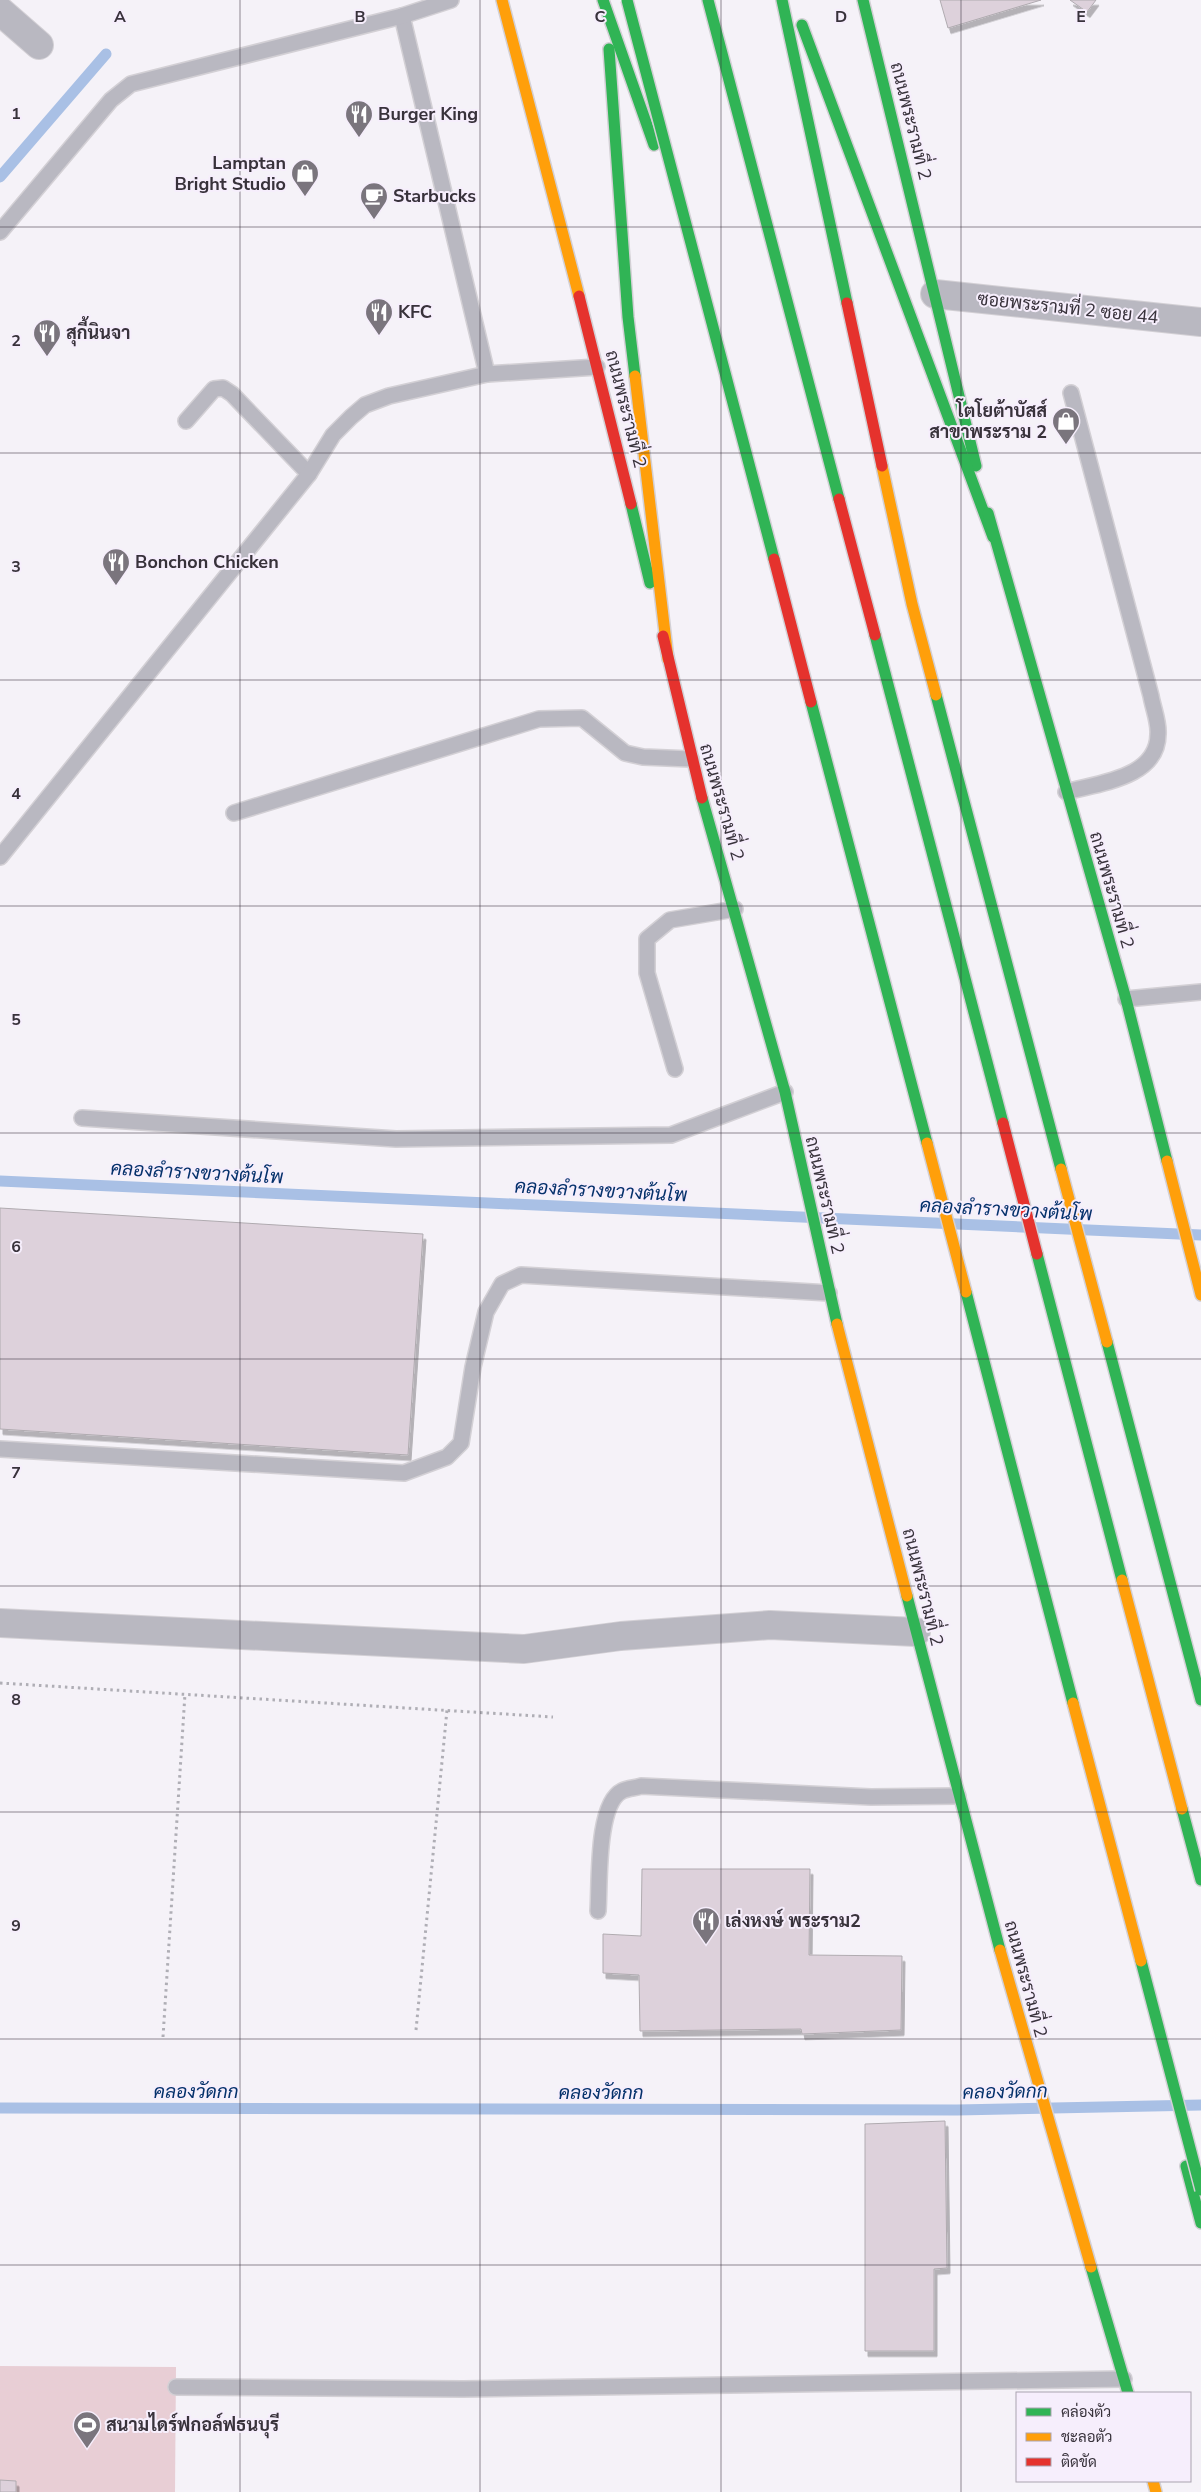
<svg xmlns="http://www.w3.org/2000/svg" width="1201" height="2492" viewBox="0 0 1201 2492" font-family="'Nunito Sans',Sarabun,sans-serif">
  <defs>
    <filter id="shadow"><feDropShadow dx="3" dy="5.5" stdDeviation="0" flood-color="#0004"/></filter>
  </defs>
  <rect width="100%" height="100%" fill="#f5f2f8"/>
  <path fill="#e8ced5" d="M0,2366L176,2367L175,2492H0Z"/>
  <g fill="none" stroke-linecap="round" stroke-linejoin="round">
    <g stroke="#a9c0e5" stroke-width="11">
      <path d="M0,177L106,54"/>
      <path d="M0,1181L1201,1235"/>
      <path d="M0,2108L957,2110L1201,2105"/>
    </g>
  </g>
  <g fill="#ddd1db" stroke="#b0abb0" filter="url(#shadow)">
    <path d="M940,0H1041L948,28Z"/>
    <path d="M1070,0H1096L1087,12Z"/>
    <path d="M0,1208L423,1234L408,1455L0,1429Z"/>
    <path d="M642,1869H810L809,1955L902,1956L901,2030L802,2034L801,2029L640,2031L639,1975L603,1973V1934L641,1936Z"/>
    <path d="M945,2121L947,2268L934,2269V2351H865V2124Z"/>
    <path d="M0,2480L16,2481V2492H0Z"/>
  </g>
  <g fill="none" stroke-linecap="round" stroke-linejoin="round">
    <g stroke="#d3d0d5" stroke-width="18">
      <g id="lane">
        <path d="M402,16L487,374"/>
        <path d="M0,232L111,100L131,84L402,16L451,0"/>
        <path d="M186,421L214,389L223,388L232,394L309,474"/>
        <path d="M1066,792C1099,783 1158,778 1158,734C1159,722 1153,708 1151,696L1071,393"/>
        <path d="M234,813L539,719L582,718L625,753L643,757L691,759"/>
        <path d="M0,857L309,474L333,435L351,417L365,405L389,396L487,374L597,367"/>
        <path d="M1126,999L1201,992"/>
        <path d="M675,1069L647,973V939L670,920L735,909"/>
        <path d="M82,1118L396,1139L671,1135L785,1092"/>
        <path d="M0,1449L404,1473L447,1457L461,1443L473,1367L486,1312L502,1284L521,1275L829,1293"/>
        <path d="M598,1911C600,1884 596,1804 622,1791C628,1788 636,1788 641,1786L871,1797L958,1796"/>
        <path d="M176,2387L463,2389L1124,2379"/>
      </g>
    </g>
    <g stroke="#d3d0d5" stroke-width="30">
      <g id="street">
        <path d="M0,11L39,45"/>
        <path d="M935,294L1201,322"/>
        <path d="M0,1623L524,1649L621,1636L770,1625L916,1632"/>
      </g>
    </g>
    <g stroke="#d3d0d5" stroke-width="14">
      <g id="fast">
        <path d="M603,0L654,145"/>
        <path d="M708,0L839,499"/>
        <path d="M782,0L847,303"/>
        <path d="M863,0L976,466"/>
        <path d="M802,25L993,537"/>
        <path d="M609,49L628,317L635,376"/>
        <path d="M631,504L650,583"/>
        <path d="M988,513L1126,999L1167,1161"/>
        <path d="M875,635L1003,1123"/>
        <path d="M936,695L1061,1169"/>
        <path d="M702,798L785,1092L837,1324"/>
        <path d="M1037,1254L1122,1580"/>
        <path d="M1107,1342L1201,1700"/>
        <path d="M907,1596L1000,1950"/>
        <path d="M1182,1809L1201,1880"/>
        <path d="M1186,2166L1201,2223"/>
        <path d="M1091,2267L1128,2393"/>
      </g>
    </g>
    <g stroke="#d3d0d5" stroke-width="14">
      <g id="slow">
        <path d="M502,0L579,296"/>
        <path d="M635,376L668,659"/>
        <path d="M882,466L912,604L936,695"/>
        <path d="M1167,1161L1201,1295"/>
        <path d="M1061,1169L1107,1342"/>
        <path d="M837,1324L907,1596"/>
        <path d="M1122,1580L1182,1809"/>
        <path d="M1000,1950L1091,2267"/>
        <path d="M1153,2481L1156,2492"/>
      </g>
    </g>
    <g stroke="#d3d0d5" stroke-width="14">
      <g id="jam">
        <path d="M579,296L631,504"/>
        <path d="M847,303L882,466"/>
        <path d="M839,499L875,635"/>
        <path d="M663,636L702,798"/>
        <path d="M1003,1123L1037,1254"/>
      </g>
    </g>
    <g stroke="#afaeb5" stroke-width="3" stroke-dasharray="2.5 4" stroke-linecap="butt">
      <path d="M0,1683L553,1717"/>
      <path d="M416,2030L447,1710"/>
      <path d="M163,2037L185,1694"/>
    </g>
    <use href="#lane" stroke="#b9b8c1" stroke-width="15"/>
    <use href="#street" stroke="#b9b8c1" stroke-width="28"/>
    <use href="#fast" stroke="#30b455" stroke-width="11"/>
    <use href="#slow" stroke="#ff9f0a" stroke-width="11"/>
    <use href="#jam" stroke="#e5322d" stroke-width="11"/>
    <g stroke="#d3d0d5" stroke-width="14" stroke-linecap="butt">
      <g id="fast-bridge">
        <path d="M627,0L774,559"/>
        <path d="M811,702L927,1143"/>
        <path d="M966,1292L1073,1703"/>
        <path d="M1141,1961L1201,2190"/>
      </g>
    </g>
    <g stroke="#d3d0d5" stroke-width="14" stroke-linecap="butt">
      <g id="slow-bridge">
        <path d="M927,1143L966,1292"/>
        <path d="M1073,1703L1141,1961"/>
      </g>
    </g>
    <g stroke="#d3d0d5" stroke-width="14" stroke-linecap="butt">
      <path id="jam-bridge" d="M774,559L811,702"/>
    </g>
    <use href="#fast-bridge" stroke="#30b455" stroke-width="11"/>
    <use href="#slow-bridge" stroke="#ff9f0a" stroke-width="11"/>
    <use href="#jam-bridge" stroke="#e5322d" stroke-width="11"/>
  </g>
  <path fill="none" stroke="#38323b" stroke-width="1" stroke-opacity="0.55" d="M240,0V2492M480,0V2492M721,0V2492M961,0V2492M0,227H1201M0,453H1201M0,680H1201M0,906H1201M0,1133H1201M0,1359H1201M0,1586H1201M0,1812H1201M0,2039H1201M0,2265H1201"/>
  <defs>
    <g id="restaurant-pin" transform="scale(1.4375)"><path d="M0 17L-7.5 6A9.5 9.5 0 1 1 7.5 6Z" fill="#7a757d" stroke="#f6eefc"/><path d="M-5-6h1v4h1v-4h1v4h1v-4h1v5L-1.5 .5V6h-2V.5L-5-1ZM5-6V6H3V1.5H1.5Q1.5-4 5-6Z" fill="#fff"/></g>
    <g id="shop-pin" transform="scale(1.4375)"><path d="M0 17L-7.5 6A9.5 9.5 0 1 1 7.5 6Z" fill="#7a757d" stroke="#f6eefc"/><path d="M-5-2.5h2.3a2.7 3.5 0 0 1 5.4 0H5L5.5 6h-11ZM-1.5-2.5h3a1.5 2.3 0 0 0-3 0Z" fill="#fff"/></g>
    <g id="cafe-pin" transform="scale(1.4375)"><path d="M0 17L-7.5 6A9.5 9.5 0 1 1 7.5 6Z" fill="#7a757d" stroke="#f6eefc"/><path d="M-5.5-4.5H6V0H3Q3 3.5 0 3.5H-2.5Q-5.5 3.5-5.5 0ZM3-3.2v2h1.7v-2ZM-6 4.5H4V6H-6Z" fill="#fff"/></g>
    <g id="stadium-pin" transform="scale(1.4375)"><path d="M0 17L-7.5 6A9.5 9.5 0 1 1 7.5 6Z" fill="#7a757d" stroke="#f6eefc"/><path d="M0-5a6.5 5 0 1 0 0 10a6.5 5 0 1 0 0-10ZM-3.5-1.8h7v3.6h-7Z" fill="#fff"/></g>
  </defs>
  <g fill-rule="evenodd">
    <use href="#restaurant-pin" x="359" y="114"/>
    <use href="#shop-pin" x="305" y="173"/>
    <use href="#cafe-pin" x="374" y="196"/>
    <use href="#restaurant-pin" x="379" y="312"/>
    <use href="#restaurant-pin" x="47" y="333"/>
    <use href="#shop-pin" x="1066" y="421"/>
    <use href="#restaurant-pin" x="116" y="562"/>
    <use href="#restaurant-pin" x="706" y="1921"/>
    <use href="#stadium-pin" x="87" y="2425"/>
  </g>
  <g text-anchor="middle" stroke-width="4" stroke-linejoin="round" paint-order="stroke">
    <g font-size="18" font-weight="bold" fill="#38323b" stroke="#f6eefc" text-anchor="start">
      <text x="378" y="120">Burger King</text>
      <text x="286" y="169" text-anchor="end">Lamptan<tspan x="286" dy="21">Bright Studio</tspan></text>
      <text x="393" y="202">Starbucks</text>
      <text x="398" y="318">KFC</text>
      <text x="66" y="339">สุกี้นินจา</text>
      <text x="1047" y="417" text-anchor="end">โตโยต้าบัสส์<tspan x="1047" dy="21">สาขาพระราม 2</tspan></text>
      <text x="135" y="568">Bonchon Chicken</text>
      <text x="725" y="1927">เล่งหงษ์ พระราม2</text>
      <text x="106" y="2431">สนามไดร์ฟกอล์ฟธนบุรี</text>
    </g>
    <g font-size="18" fill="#38323b" stroke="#f6eefc">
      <text transform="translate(911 121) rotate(76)" y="6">ถนนพระรามที่ 2</text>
      <text transform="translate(1068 308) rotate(6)" y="6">ซอยพระรามที่ 2 ซอย 44</text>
      <text transform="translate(626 409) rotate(76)" y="6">ถนนพระรามที่ 2</text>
      <text transform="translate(722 802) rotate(74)" y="6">ถนนพระรามที่ 2</text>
      <text transform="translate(1112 890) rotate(74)" y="6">ถนนพระรามที่ 2</text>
      <text transform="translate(825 1195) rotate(77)" y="6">ถนนพระรามที่ 2</text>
      <text transform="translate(923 1587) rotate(76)" y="6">ถนนพระรามที่ 2</text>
      <text transform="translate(1026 1979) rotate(75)" y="6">ถนนพระรามที่ 2</text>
    </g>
    <g font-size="19" font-style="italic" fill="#05316b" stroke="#f6eefc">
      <text transform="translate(197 1172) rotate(3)" y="7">คลองลำรางขวางต้นโพ</text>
      <text transform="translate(601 1190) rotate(3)" y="7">คลองลำรางขวางต้นโพ</text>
      <text transform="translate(1006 1209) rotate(3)" y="7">คลองลำรางขวางต้นโพ</text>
      <text x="196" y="2098">คลองวัดกก</text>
      <text transform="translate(1005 2091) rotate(-1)" y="7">คลองวัดกก</text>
      <text x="601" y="2099">คลองวัดกก</text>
    </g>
  </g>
  <g font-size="16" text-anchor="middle" font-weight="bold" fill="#38323b" stroke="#f6eefc" stroke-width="4" stroke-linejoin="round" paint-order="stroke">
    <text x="120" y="22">A</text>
    <text x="360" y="22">B</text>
    <text x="600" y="22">C</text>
    <text x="841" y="22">D</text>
    <text x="1081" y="22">E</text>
    <text x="16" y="119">1</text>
    <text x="16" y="346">2</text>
    <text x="16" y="572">3</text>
    <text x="16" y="799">4</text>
    <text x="16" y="1025">5</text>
    <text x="16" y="1252">6</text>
    <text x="16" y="1478">7</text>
    <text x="16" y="1705">8</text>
    <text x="16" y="1931">9</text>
  </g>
  <rect x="1016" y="2392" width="175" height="90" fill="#f6eefc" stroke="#aaa3af"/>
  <rect x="1026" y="2408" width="25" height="8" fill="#30b455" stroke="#aaa3af"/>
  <text x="1061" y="2417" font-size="15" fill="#38323b">คล่องตัว</text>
  <rect x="1026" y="2433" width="25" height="8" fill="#ff9f0a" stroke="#aaa3af"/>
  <text x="1061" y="2442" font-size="15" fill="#38323b">ชะลอตัว</text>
  <rect x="1026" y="2458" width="25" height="8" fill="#e5322d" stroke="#aaa3af"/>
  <text x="1061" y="2467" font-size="15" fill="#38323b">ติดขัด</text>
</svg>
